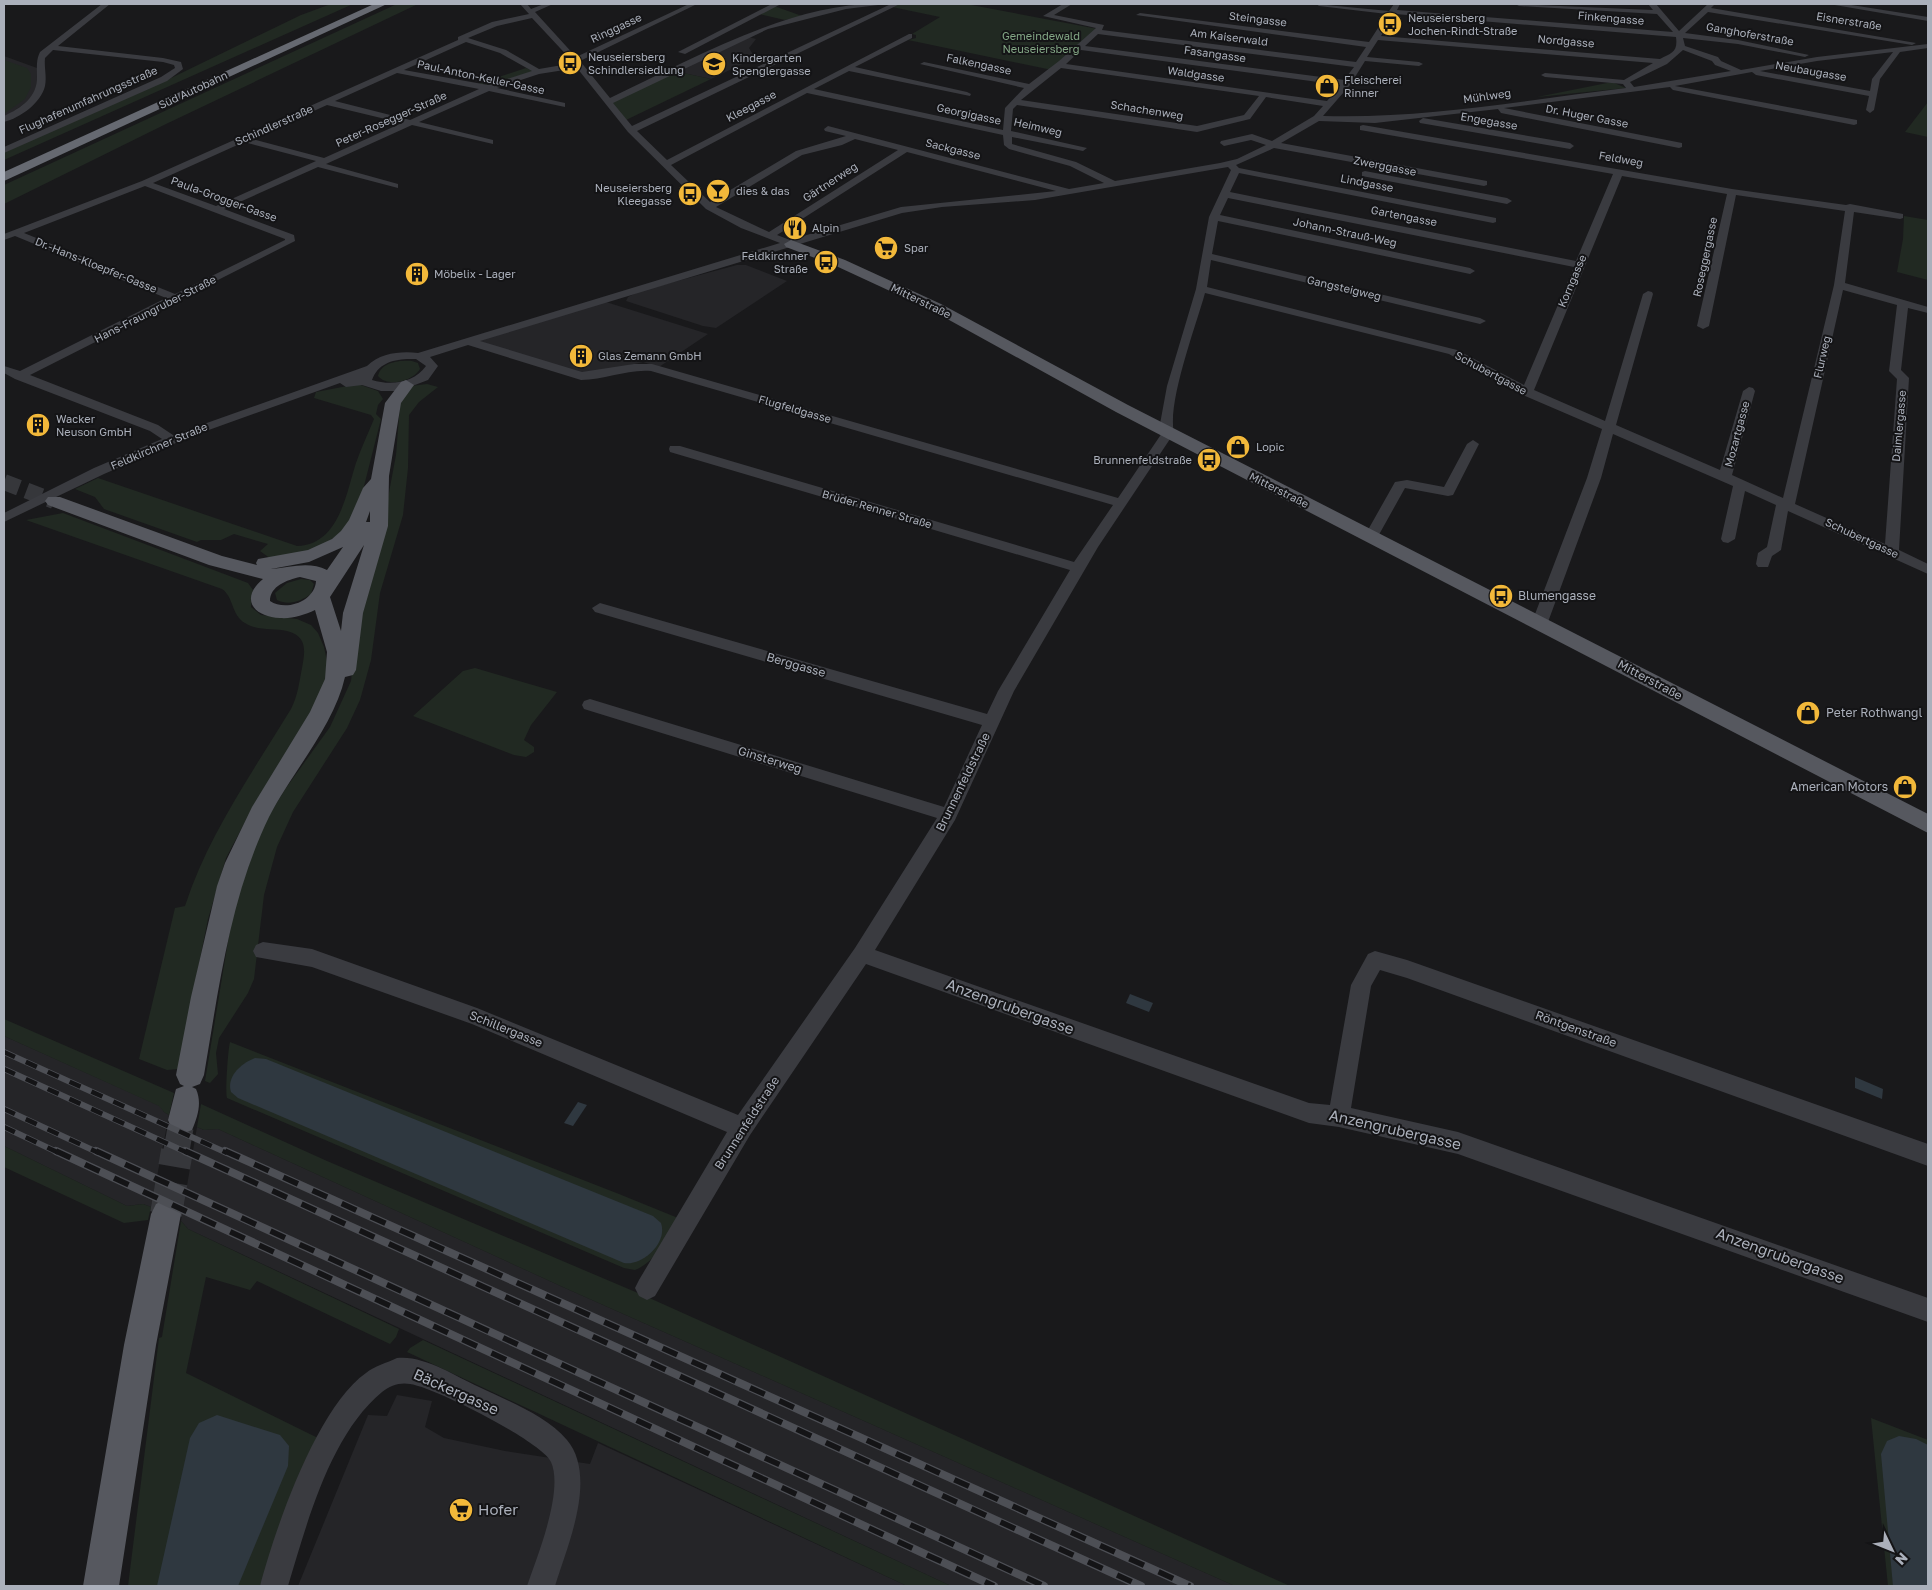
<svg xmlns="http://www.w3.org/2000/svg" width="1932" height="1590" viewBox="0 0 1932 1590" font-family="'Golos Text',sans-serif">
  <rect width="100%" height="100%" fill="#19191b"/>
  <g fill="#252528">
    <path d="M745,36L756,39L749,48L755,58L711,79L674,71Z"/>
    <path d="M4,56L37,68V89L31,99L4,118Z"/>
    <path d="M737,265H746L787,281L716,328L703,326L626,301L628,297L640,291Z"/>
    <path d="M606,302L708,334L659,367L643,362L588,375L478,341Z"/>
    <path d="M4,1036L160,1106L164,1112L169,1115L151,1207L143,1204L127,1206L4,1146Z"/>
    <path d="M197,1127L204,1130L218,1129L565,1288L1235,1586H951L188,1229L181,1221Z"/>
    <path d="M397,1395L432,1401L425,1427L444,1438L505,1451L590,1464L598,1443L907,1586H298L368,1415L387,1416Z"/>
  </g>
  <g fill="#212922">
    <path d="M331,4H353L4,160V152L167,80L301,15Z"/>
    <path d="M397,4H418L166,124L4,204V185Z"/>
    <path d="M900,4H966L1098,29L1052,70L908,40L916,38V35L912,34L940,17L892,7Z"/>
    <path d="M774,6L802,16L785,20L759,14Z"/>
    <path d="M4,60L27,68L31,74V87L25,99L4,114Z"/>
    <path d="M526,68L534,71L490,85L478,84Z"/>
    <path d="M674,71L711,79L626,120L611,102Z"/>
    <path d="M1612,82L1626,88L1537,97Z"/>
    <path d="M1928,102V137L1905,132Z"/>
    <path d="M1904,216L1928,220V280L1897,272L1903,239Z"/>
    <path d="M412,361L418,363L420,369C413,381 388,388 378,376C381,362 400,360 412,361Z"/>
    <path d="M358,384L378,391L383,399L378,405L376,414L381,419L363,490L346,530L316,549L271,559L260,551L268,544L234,534L221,540H201L197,542L104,509L95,497L75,489L98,478L297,546C339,545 346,494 356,463C361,448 368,434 374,419L371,415L314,398L316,392Z"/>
    <path d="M427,384L438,387L419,402L409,415L408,468L403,515L380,593L371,660L360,700L347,728L293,812L277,847L264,895L254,979L248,993L219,1038L216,1053L218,1074L210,1083L205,1081L233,911L263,824L286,788L330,727L351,681L355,644L385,514L396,455L400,404L411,386Z"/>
    <path d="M63,513L248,583L253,590L251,607L261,615L297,619L311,625L318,633L324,647L327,661V675L318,701L255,803L226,858L208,919L178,1069L167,1070L139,1059L175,908L185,906C208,835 252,773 291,709C298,695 299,683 302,668C305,652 308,636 287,631C274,628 257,631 245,623C231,615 234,597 222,589L26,520Z"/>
    <path d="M301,579L310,580L314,584L311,594C301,601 289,606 277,600L275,593L287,583Z"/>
    <path d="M475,668L557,692L531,725L524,740L534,747V752L526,757L514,755L413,716L463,671Z"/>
    <path d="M4,1019L174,1093L169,1115L164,1112L159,1106L4,1036Z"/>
    <path d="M230,1042L619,1194L678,1218C666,1238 657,1261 635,1270L624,1268L227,1098C225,1093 228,1049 230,1042Z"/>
    <path d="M201,1104L327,1161L645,1296L1290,1586H1235L565,1288L218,1129L204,1130L197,1127Z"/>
    <path d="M4,1146L127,1206L143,1204L151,1207L148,1220L124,1223L4,1167Z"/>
    <path d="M181,1221L188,1229L399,1329L396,1337L390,1344L257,1281L250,1290L206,1277L186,1373L318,1438L260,1586H128L159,1338L162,1337Z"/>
    <path d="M423,1340L951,1586H907L407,1352L410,1348Z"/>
    <path d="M1871,1418L1928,1440V1586H1888Z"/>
  </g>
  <g fill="#2f3840">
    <path d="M1130,994L1153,1003L1149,1012L1126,1003Z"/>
    <path d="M255,1058L266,1059L653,1216L661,1223C668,1243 642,1266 624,1263L238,1098L231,1092C226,1076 242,1063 255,1058Z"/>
    <path d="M1855,1077L1883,1089L1882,1099L1855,1088Z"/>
    <path d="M578,1102L587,1105L573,1126L564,1123Z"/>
    <path d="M217,1415L280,1435L289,1446L288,1466L238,1586H157L190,1438L199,1423Z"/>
    <path d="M1899,1436L1916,1439L1928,1445V1586H1893L1881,1454L1887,1441Z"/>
  </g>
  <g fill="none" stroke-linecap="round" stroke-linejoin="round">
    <path stroke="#36373b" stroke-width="16" stroke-dasharray="16 8" stroke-linecap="butt" d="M4,482L54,501"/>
    <path stroke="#36373b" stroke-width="26" stroke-dasharray="26 12" stroke-linecap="butt" d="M176,1153L182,1120"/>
    <path stroke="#36373b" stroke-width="32" stroke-dasharray="32 16" stroke-linecap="butt" d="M166,1214L177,1151"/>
    <g fill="#3a3b40" fill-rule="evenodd">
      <path d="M102,4H110L58,46L163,58L181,62L183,69L167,81L4,153V147L161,77L175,68L174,65L163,62L53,50L45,58C44,67 47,77 45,86C41,103 20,118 4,122V116C21,108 38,97 37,76C37,67 36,60 40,52Z"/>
      <path d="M520,4H527L531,9L544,4H553L535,12L576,57L689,4H697L580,61L610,98C690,60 795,0 886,4L846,9L768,29L613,103L632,126L891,4H900L637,131L667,160L909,34H912V38L855,67L967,92L971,94L970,96L849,71L814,89L1003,130L1005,108L1024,88L920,64L924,62L1029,84L1059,61L1096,28L1043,16L1063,4H1072L1054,15L1104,25L1102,30L1356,62L1366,47L1136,15L1140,13L1369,42L1387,14L1319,6L1316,4L1389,11L1394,4H1400L1397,10L1673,32L1657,14L1519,6L1515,4L1653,10L1648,4H1656L1679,31L1708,4H1715L1711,8L1916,43L1912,45L1708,12L1685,33L1738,40L1809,55L1805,57L1738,44L1683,38L1685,46L1718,57L1721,61L1741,70L1817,57L1928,44V48L1900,52L1880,79L1874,110L1870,113L1866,110L1869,96L1756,75L1752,72L1675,86L1857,120V124L1854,125L1673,90L1670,87L1504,108L1682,143V147L1679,148L1501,113L1498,109L1375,123L1319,121L1281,143L1487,181V185L1484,186L1274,148L1236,165L1239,168L1496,218V222L1493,223L1239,173L1230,192L1576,261L1613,174L1360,130V126L1363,125L1732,189L1846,205L1850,204L1903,214V218L1900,219L1854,212L1845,283L1928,307V313L1908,308L1901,370L1909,378L1899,550L1928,564V574L1788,511L1781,550L1772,556L1768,567H1758L1756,564L1758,553L1767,547L1776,505L1745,491L1735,539L1728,543L1723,542L1721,539L1733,486L1613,434L1601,478L1548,622L1545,626H1535L1532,622L1587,478L1602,429L1523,395L1449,354L1205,293C1196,326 1167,402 1174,433L1098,547L1014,691L955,820L875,950L1309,1103L1330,1105L1351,985L1368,954L1375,951L1407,960L1928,1144V1166L1407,978L1380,970L1371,986L1351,1108L1458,1132L1928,1298V1322L1458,1154L1339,1127L1309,1123L866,964L750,1135L655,1296L647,1300L639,1296L635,1288L639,1280L727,1132L472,1024L312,967L256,957L253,951L256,945L263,942L312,949L477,1008L738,1115L855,948L937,818L584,709L582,705L584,701L590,699L944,807L982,725L595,612L592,608L600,603L987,714L998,691L1070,570L670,452L669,449L670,446H680L1074,562L1113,505L651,371C627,369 605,380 581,380L468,345L430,357L438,366L428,380L399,391H381L362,385L346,387L340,383L192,436L104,474L4,522V513L94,468L162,439L150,431L15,379L4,373V366L20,371L166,298L15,236L4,240V234L142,181L458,40V37L492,22L529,14ZM1395,14L1676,37C1678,52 1672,53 1660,59L1381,36ZM532,18L574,63L539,69L506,50L468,38L497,26ZM1098,34L1354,67L1344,80L1085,46ZM1378,40L1653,63L1624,80L1545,73L1541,75L1545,77L1623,84L1626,88C1526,100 1425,119 1323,116L1350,85L1365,61L1419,66L1423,64L1419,62L1367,57ZM466,42L500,53L532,71L488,85L404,70ZM1081,50L1340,85L1327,101L1066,64ZM1683,50L1712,61L1715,65L1731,71L1634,87L1630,82L1667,64ZM1893,52L1872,79L1870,91L1760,71L1817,61ZM577,68L628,132L706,209L741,228L780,243L418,353C401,351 380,353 367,366L173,435L158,425L30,375L295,241L294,235L224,209L318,167L398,188V184L326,164L412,125L493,144V140L419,122L489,91L565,107V103L497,88L539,74ZM1061,68L1259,96L1244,115L1197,126L1021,100ZM397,73L479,89L410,120L335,101ZM807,93L1003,135L1004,145L1009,149L1070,166L1104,183L1069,189L828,126L824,129L825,131L846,136L796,151L710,202L671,165ZM1266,97L1323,106L1314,116L1272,141L1252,134L1221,141L1220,143L1224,146L1251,140L1266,145L1237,159L1220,163L1115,181L1076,162L1012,144V137L1083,151L1087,148L1011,131L1013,109L1017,105L1197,132L1250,119ZM327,105L402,123L324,158L252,139ZM855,139L898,150L769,232L716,207L802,155L842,145ZM244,142L316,161L216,206L153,183ZM907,152L1056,191L901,207L790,240L777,235ZM1228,167L1231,170L1209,217L1196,289L1167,386L1160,424L1162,433L1118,498L652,364H634L582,372L480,341L902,213L942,207L1035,200ZM1622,176L1727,194L1697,326L1703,329L1709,326L1736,195L1845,211L1834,285L1783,498L1732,475L1755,391L1753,388L1749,387L1743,391L1720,470L1616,425L1653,294L1652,292L1648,291L1643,294L1605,421L1534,390ZM145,186L285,239V240L175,294L24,233ZM1228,198L1574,267L1524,385L1457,350L1207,287L1211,260L1480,324L1486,321L1480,318L1212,254L1218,221L1470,274L1475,271L1470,268L1220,215ZM1843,290L1897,305L1889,371L1897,379L1885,544L1795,504ZM407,359H416L426,366C414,383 391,386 372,380C378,364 391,360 407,359Z"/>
      <path d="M772,4H781L685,54L678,52Z"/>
      <path d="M1829,4H1845L1928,17V21Z"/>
      <path d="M1423,118L1570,143L1574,146L1570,149L1420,123L1419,121Z"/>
      <path d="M1365,171L1507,198L1512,201L1507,204L1362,176V172Z"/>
      <path d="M1473,440L1479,444L1453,495L1448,496L1405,488L1376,540H1366L1364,537L1395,482L1407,480L1444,487L1467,444Z"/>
      <path d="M397,1358C424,1355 455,1376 479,1387C508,1401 546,1415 567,1440C598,1477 567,1547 555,1586H527C537,1557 564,1491 551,1462C542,1442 434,1387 410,1384C401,1382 390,1385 382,1392C330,1435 307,1523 288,1586H260C275,1529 317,1407 366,1373C374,1366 387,1363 397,1358Z"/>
    </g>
    <g fill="#56585f" fill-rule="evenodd">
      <path d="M791,240L845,260L941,304L1128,405L1928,814V833L1116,412L931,310L836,266L786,247L784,244Z"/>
      <path d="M406,380L414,385L401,403L389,476L388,526L363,613L356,670L353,675L345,677C334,726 292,772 269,817C230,897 219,988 204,1075L200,1084L192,1087L196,1089C202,1102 198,1116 192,1130L182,1134L172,1130L168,1120L176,1089L184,1086L180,1084L176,1075L191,997L217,886L225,863L252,807L310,712L325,679L327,652L315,610C304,615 292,619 280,618C254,617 239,599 263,579L209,565L48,505L45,501L48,497H60L222,556L257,565L256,563L258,559L308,550L332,539L341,531L349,520L363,488L371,479L385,403L401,382ZM370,511V522H366ZM364,545L343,613L341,631L330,597ZM343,547L327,570C310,561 290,567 272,569H271L309,562ZM300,577L316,581C315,601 286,612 270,601C270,586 287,580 300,577Z"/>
      <path d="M166,1199L176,1204L181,1214L156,1345L119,1586H83L124,1345L151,1214L156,1204Z"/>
    </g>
    <path fill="#666971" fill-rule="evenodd" d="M374,4H387L4,181V172Z"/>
    <g stroke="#4d4f55" stroke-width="6">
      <g id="rail-far1">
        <path d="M4,1052L227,1153"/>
        <path d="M4,1069L188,1153"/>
        <path d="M4,1109L99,1153"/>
        <path d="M4,1127L59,1153"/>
      </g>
    </g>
    <g stroke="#4d4f55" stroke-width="8">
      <g id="rail">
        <path d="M56,1151L994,1586"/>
        <path d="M96,1151L1044,1586"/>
        <path d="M185,1151L1141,1586"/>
        <path d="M225,1151L1190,1586"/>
      </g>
    </g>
    <use href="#rail-far1" stroke="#141416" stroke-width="4.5" stroke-dasharray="12" stroke-linecap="butt"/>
    <use href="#rail" stroke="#141416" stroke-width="5.5" stroke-dasharray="16" stroke-linecap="butt"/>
  </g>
  <defs>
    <g id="bus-disc" transform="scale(1.25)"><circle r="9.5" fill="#f2b83a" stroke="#141416"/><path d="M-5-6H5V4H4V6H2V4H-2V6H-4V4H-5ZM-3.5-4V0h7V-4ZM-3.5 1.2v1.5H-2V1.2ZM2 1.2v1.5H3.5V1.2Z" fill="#111"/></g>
    <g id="school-disc" transform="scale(1.25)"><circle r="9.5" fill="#f2b83a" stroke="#141416"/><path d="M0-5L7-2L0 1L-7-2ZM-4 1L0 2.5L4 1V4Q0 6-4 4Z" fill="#111"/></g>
    <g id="shop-disc" transform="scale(1.25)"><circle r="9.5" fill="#f2b83a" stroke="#141416"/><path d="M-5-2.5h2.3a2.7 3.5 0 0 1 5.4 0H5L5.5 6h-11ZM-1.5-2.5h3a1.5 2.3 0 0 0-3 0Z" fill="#111"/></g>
    <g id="bar-disc" transform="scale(1.25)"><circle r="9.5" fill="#f2b83a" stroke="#141416"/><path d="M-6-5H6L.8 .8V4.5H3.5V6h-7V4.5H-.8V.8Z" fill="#111"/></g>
    <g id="restaurant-disc" transform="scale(1.25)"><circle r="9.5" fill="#f2b83a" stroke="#141416"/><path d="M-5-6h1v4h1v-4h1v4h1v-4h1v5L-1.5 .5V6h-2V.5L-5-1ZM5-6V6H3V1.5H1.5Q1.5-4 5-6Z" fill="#111"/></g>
    <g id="supermarket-disc" transform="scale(1.25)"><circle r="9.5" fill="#f2b83a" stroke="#141416"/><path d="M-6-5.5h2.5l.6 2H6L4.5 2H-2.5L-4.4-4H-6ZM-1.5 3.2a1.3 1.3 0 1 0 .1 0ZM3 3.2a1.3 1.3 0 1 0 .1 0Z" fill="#111"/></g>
    <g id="building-disc" transform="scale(1.25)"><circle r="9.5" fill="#f2b83a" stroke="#141416"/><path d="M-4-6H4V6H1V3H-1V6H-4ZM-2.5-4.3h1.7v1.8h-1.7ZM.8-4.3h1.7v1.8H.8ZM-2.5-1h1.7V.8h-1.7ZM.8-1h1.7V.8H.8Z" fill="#111"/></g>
  </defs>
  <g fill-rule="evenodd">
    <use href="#bus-disc" x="1390" y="24"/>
    <use href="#bus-disc" x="570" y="63"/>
    <use href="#school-disc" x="714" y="64"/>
    <use href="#shop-disc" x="1327" y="86"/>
    <use href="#bar-disc" x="718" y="191"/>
    <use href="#bus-disc" x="690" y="194"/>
    <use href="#restaurant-disc" x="795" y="228"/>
    <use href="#supermarket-disc" x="886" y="248"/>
    <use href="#bus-disc" x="826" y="262"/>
    <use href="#building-disc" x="417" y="274"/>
    <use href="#building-disc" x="581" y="356"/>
    <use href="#building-disc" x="38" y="425"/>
    <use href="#shop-disc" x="1238" y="447"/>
    <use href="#bus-disc" x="1209" y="460"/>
    <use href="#bus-disc" x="1501" y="596"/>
    <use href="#shop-disc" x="1808" y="713"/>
    <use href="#shop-disc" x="1905" y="787"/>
    <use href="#supermarket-disc" x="461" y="1510"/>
  </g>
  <g text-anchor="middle" stroke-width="4" stroke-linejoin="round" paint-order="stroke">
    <g font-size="11" fill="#abb0bb" stroke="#141416" text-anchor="start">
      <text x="1408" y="22">Neuseiersberg<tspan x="1408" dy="13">Jochen-Rindt-Straße</tspan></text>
      <text x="588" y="61">Neuseiersberg<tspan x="588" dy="13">Schindlersiedlung</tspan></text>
      <text x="732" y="62">Kindergarten<tspan x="732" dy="13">Spenglergasse</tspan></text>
      <text x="1344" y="84">Fleischerei<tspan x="1344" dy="13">Rinner</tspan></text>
      <text x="672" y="192" text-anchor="end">Neuseiersberg<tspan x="672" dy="13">Kleegasse</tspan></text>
      <text x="736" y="195">dies &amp; das</text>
      <text x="812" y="232">Alpin</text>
      <text x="904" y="252">Spar</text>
      <text x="808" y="260" text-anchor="end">Feldkirchner<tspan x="808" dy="13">Straße</tspan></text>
      <text x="434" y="278">Möbelix - Lager</text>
      <text x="598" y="360">Glas Zemann GmbH</text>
      <text x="56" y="423">Wacker<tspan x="56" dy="13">Neuson GmbH</tspan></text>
      <text x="1256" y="451">Lopic</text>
      <text x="1192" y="464" text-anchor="end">Brunnenfeldstraße</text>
    </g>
    <g font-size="11" fill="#abb0bb" stroke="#141416">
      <text transform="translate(1611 18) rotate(5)" y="4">Finkengasse</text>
      <text transform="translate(1258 19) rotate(7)" y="4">Steingasse</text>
      <text transform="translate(1849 21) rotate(9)" y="4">Eisnerstraße</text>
      <text transform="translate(616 28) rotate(-25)" y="4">Ringgasse</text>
      <text transform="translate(1750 34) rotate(10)" y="4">Ganghoferstraße</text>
      <text transform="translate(1229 37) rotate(7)" y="4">Am Kaiserwald</text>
      <text transform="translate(1566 41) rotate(5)" y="4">Nordgasse</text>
      <text transform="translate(1215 54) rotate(8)" y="4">Fasangasse</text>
      <text transform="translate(979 64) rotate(12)" y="4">Falkengasse</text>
      <text transform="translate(1811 71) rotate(10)" y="4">Neubaugasse</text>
      <text transform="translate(1196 74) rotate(8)" y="4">Waldgasse</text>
      <text transform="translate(481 77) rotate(12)" y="4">Paul-Anton-Keller-Gasse</text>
      <text transform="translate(193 90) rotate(-25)" y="4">Süd Autobahn</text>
      <text transform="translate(1487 96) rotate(-8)" y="4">Mühlweg</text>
      <text transform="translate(88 100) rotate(-24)" y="4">Flughafenumfahrungsstraße</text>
      <text transform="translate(751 106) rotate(-28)" y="4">Kleegasse</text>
      <text transform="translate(1147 110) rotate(9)" y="4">Schachenweg</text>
      <text transform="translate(969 114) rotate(12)" y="4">Georgigasse</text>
      <text transform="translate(1587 116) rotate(11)" y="4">Dr. Huger Gasse</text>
      <text transform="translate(391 119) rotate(-24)" y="4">Peter-Rosegger-Straße</text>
      <text transform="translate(1489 121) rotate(10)" y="4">Engegasse</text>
      <text transform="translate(274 125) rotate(-24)" y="4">Schindlerstraße</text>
      <text transform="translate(1038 127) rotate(13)" y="4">Heimweg</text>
      <text transform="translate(953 149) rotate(14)" y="4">Sackgasse</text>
      <text transform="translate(1621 159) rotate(10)" y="4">Feldweg</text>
      <text transform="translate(1385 166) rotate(11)" y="4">Zwerggasse</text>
      <text transform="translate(830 182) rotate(-33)" y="4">Gärtnerweg</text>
      <text transform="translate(1367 183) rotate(11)" y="4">Lindgasse</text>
      <text transform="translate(224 199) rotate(20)" y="4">Paula-Grogger-Gasse</text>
      <text transform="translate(1404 216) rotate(11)" y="4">Gartengasse</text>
      <text transform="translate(1345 232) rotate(12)" y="4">Johann-Strauß-Weg</text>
      <text transform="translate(1705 257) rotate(-78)" y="4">Roseggergasse</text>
      <text transform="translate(96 265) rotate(22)" y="4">Dr.-Hans-Kloepfer-Gasse</text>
      <text transform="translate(1572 281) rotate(-67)" y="4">Korngasse</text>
      <text transform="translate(1344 288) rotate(13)" y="4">Gangsteigweg</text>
      <text transform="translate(921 301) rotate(26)" y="4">Mitterstraße</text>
      <text transform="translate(155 309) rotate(-27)" y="4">Hans-Fraungruber-Straße</text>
      <text transform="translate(1822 357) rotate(-77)" y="4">Flurweg</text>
      <text transform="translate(1491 373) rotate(28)" y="4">Schubertgasse</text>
      <text transform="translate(795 409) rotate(16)" y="4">Flugfeldgasse</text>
      <text transform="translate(1899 426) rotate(-85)" y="4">Daimlergasse</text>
      <text transform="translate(1737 434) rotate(-75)" y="4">Mozartgasse</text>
      <text transform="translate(159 446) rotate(-23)" y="4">Feldkirchner Straße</text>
      <text transform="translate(1279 490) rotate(27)" y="4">Mitterstraße</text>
      <text transform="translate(877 509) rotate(16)" y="4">Brüder Renner Straße</text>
      <text transform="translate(1862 538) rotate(25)" y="4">Schubertgasse</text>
    </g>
    <g font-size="11" fill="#83a685" stroke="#141416">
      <text x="1041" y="40">Gemeindewald<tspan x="1041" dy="13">Neuseiersberg</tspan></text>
    </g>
    <g font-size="12" fill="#abb0bb" stroke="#141416" text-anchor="start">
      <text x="1518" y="600">Blumengasse</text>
      <text x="1826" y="717">Peter Rothwangl</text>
      <text x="1888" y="791" text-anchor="end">American Motors</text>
    </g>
    <g font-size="12" fill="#abb0bb" stroke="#141416">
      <text transform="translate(796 665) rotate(16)" y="4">Berggasse</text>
      <text transform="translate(1650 680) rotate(28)" y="4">Mitterstraße</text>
      <text transform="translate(770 760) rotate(17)" y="4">Ginsterweg</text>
      <text transform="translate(963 782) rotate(-64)" y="4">Brunnenfeldstraße</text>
      <text transform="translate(506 1029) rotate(22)" y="4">Schillergasse</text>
      <text transform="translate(1576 1029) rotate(20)" y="4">Röntgenstraße</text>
      <text transform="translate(747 1123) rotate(-57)" y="4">Brunnenfeldstraße</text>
    </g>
    <g font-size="15" fill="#abb0bb" stroke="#141416">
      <text transform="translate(1010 1007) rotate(20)" y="5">Anzengrubergasse</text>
      <text transform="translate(1395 1130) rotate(13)" y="5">Anzengrubergasse</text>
      <text transform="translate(1780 1256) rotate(20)" y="5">Anzengrubergasse</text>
      <text transform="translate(456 1392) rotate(24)" y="5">Bäckergasse</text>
    </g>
    <g font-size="15" fill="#abb0bb" stroke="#141416" text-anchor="start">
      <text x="478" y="1515">Hofer</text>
    </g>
  </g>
  <rect width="1932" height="1590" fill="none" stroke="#abb0bb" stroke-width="10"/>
  <g transform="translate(1892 1550) rotate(133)" stroke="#141416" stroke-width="4" paint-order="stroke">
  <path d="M0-4L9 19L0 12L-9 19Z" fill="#abb0bb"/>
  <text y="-8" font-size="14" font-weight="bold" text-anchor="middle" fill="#abb0bb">N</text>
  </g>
</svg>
